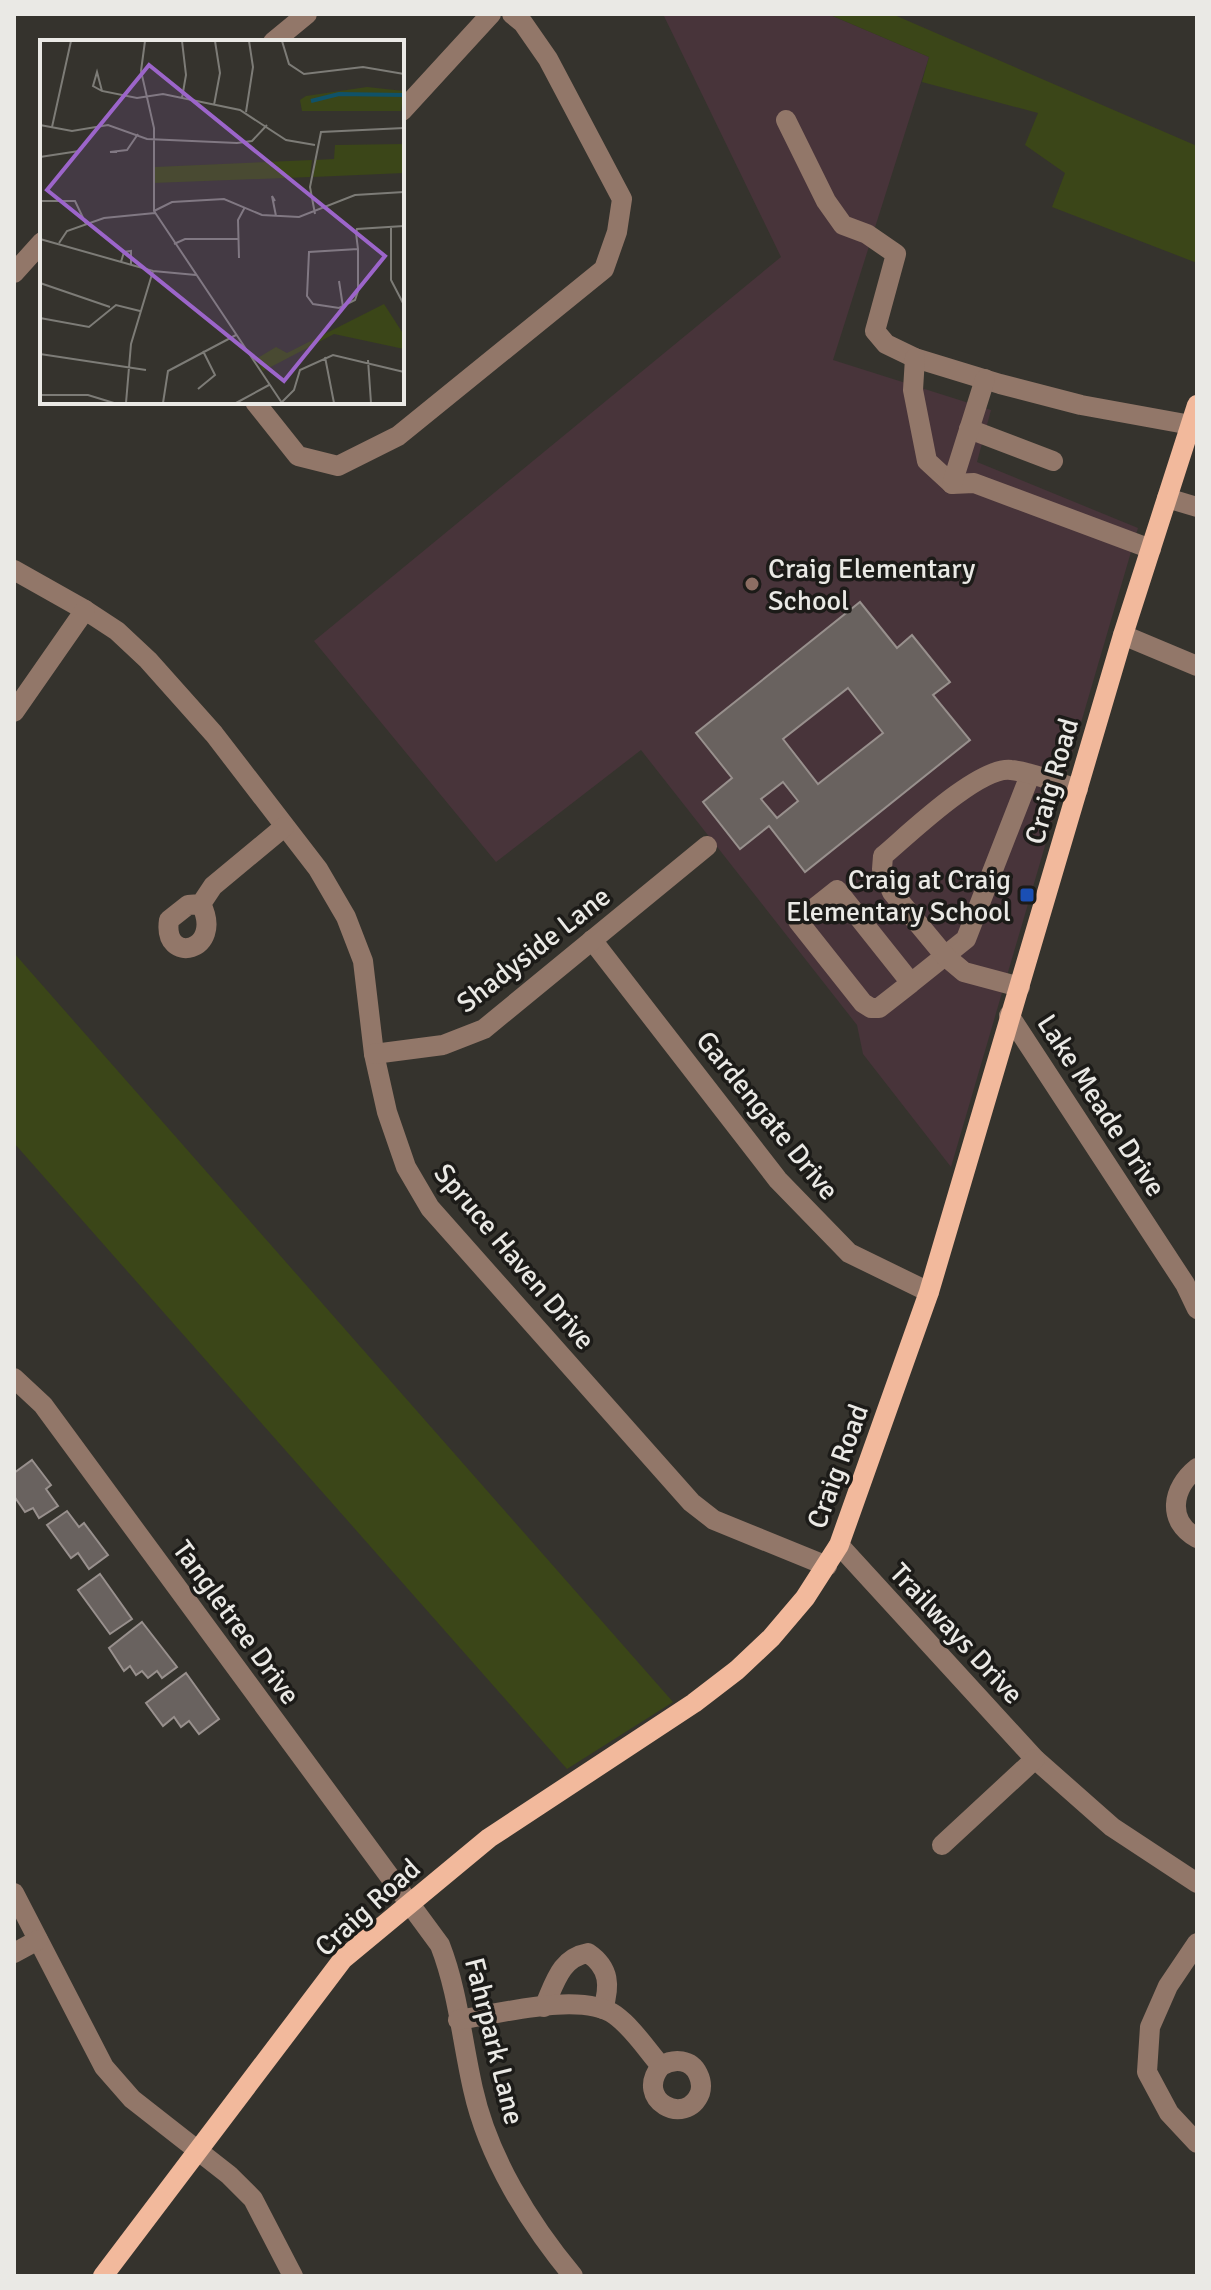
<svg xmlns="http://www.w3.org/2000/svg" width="1211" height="2290" viewBox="0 0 1211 2290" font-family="Signika,sans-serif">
  <rect width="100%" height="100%" fill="#35332d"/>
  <path fill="#48343a" d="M663,14H828L929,57L833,360L991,410L977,462L1138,528L951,1167L863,1054L857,1025L641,750L496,862L314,641L781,257Z"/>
  <g fill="#3b4618">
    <path d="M828,14H892L1197,146V263L1052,207L1065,173L1025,145L1038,113L922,82L929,57Z"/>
    <path d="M14,953L673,1702L567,1769L14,1143Z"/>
  </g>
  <g fill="#69625f" stroke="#98908d" stroke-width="2" fill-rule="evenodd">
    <path d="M860,602L897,648L912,635L950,682L933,695L970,740L805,872L769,826L740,849L703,802L732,778L696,733ZM848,688L883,733L818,784L783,739ZM783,782L798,801L777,818L761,799Z"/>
    <path d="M32,1460L51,1485L46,1489L58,1506L39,1518L33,1508L25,1512L16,1499L14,1501V1473Z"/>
    <path d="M67,1511L79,1527L84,1523L108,1555L89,1569L78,1553L71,1558L47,1525Z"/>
    <path d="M100,1574L132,1619L110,1634L78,1590Z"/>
    <path d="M142,1622L177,1667L162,1678L157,1671L148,1678L142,1671L136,1675L130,1666L124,1671L109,1648Z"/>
    <path d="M186,1673L219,1719L199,1734L189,1721L181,1727L174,1717L163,1726L146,1703Z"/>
  </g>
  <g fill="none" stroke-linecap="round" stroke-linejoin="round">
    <g stroke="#927769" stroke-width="20">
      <path d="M273,42L307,14"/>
      <path d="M402,111L491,14"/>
      <path d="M786,120L826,201L843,225L867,234L896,254L875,331L886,344L915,358L1000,384L1081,405L1191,425"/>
      <path d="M14,273L42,242"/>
      <path d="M915,358L913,390L927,461L952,484L974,483L1151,549"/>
      <path d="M255,402L298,456L338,466L398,436L604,269L617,232L622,199L548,59L523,23L512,14"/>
      <path d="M969,429L1053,461"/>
      <path d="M952,484L985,379"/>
      <path d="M1167,498L1197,507"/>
      <path d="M14,570L85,610L117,631L148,660L214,734L318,869L346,917L363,961L374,1054L387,1112L406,1167L430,1208L691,1502L714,1520L827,1566"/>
      <path d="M1123,635L1197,666"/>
      <path d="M14,712L85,610"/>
      <path d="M201,904L188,905L169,920C162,966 225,952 201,904L213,886L284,827"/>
      <path d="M592,940L778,1180L849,1253L929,1292"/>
      <path d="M911,983L879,1008H871L863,1003L798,921L837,890L911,983L966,939L1030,775"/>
      <path d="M1020,987L964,972L945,956L892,892L882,869L883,856C908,835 979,766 1011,770C1033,772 1056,783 1078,789"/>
      <path d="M1009,1015L1185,1284L1197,1309"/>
      <path d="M374,1054L443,1045L484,1029L707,846"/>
      <path d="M14,1378L43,1405L440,1945C458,1991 462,2041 473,2089C488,2157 529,2223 573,2276"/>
      <path d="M1197,1468C1172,1488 1166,1521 1197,1538"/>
      <path d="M839,1545L1035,1759L1112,1827L1197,1883"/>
      <path d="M942,1845L1035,1759"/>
      <path d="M14,1893L104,2067L132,2099L229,2175L253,2199L293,2276"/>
      <path d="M1197,1943L1168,1986L1150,2027L1147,2072L1169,2113L1197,2143"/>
      <path d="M14,1953L38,1940"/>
      <path d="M544,2007C555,1983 560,1958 588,1953C610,1968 610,1986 603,2009"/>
      <path d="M458,2020C499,2014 581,1991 615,2015C633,2028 647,2050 661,2066C633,2100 686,2128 700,2093C702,2086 701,2080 698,2074C691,2059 674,2058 661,2066"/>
    </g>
    <path stroke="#f2b99c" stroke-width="20" d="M103,2276L343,1959L489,1838L694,1703L737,1670L771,1638L805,1598L839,1545L929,1292L1123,635L1197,405"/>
  </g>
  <circle fill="#8d6e63" stroke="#1c1b18" stroke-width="3" cx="752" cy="584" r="8"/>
  <rect fill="#1a4fb4" stroke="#1c1b18" stroke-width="3" x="1019" y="887" width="16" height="16" rx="4"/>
  <g text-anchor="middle" stroke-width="7" stroke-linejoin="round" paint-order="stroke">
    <g font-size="28" fill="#eae9e5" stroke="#1c1b18" text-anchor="start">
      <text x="768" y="578">Craig Elementary<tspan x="768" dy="32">School</tspan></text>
      <text x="1011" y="889" text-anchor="end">Craig at Craig<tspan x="1011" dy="32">Elementary School</tspan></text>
    </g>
    <g font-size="28" fill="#eae9e5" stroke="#1c1b18">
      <text transform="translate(1051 781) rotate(-74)" y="10">Craig Road</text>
      <text transform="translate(533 949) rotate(-38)" y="10">Shadyside Lane</text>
      <text transform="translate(1102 1105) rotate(57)" y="10">Lake Meade Drive</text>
      <text transform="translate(768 1115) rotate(51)" y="10">Gardengate Drive</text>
      <text transform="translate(515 1256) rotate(50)" y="10">Spruce Haven Drive</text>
      <text transform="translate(837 1466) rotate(-70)" y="10">Craig Road</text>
      <text transform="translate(237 1622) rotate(54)" y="10">Tangletree Drive</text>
      <text transform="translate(957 1633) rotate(47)" y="10">Trailways Drive</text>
      <text transform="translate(367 1907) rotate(-42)" y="10">Craig Road</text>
      <text transform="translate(495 2041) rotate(76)" y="10">Fahrpark Lane</text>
    </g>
  </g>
  <g transform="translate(40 40)">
    <rect width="364" height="364" fill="#35332d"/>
    <path d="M327,47L364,51L361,71H262L260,60L266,56ZM364,104V133L273,137L275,120L294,119L295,105ZM272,120L270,137L113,143L115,127ZM344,264L364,295V309L294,294L223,331L216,319L236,307L247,313Z" fill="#3b4618"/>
    <path fill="none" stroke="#105268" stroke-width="4" d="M271,61L299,54L364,55"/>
    <path fill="none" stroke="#7d7c77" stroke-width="2" d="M105,1L101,31L114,88V171L242,363M242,1L249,24L264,34L323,27L364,34M62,51L53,46L57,32L62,51L97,58L123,54L200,70L246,100L275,105M142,58L146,35L142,1M174,65L180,33L175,1M206,72L213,27L209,1M0,85L32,91L68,85L107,99L197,103L212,101L227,85M12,87L31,1M77,112H70L87,110L98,94M0,117L39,111M0,161H35L46,184M235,161L232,156L236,176M114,171L132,162L184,159L222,175L259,177L315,155L364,152M275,174L270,147L281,92L364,88M351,186V240L364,265M0,199L113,231L156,235M19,203L27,191L64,178L115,173M134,204L145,199H199M318,209L269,212L267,256L273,264L299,268L315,260L318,251V209L316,193L317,189L364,186M199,218L198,180L205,167M81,222L84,212L91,211V226M299,241L303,267M0,243L70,267M0,278L49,287L76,265L100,271M0,314L106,330M285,317L294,363M328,320L331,363M158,349L175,335L163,311M0,355H48L74,363M86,363L91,304L113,231M123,363L128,331L196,295M196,363L229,345M241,363L254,350L260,330L293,315L364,332"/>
    <path fill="#9c65ca" fill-opacity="0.15" stroke="#9c65ca" stroke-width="4" d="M109,25L345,216L244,341L7,150Z"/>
    <rect width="364" height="364" fill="none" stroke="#eae9e5" stroke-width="4"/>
  </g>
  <rect width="1211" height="2290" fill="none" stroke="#eae9e5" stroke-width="32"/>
</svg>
